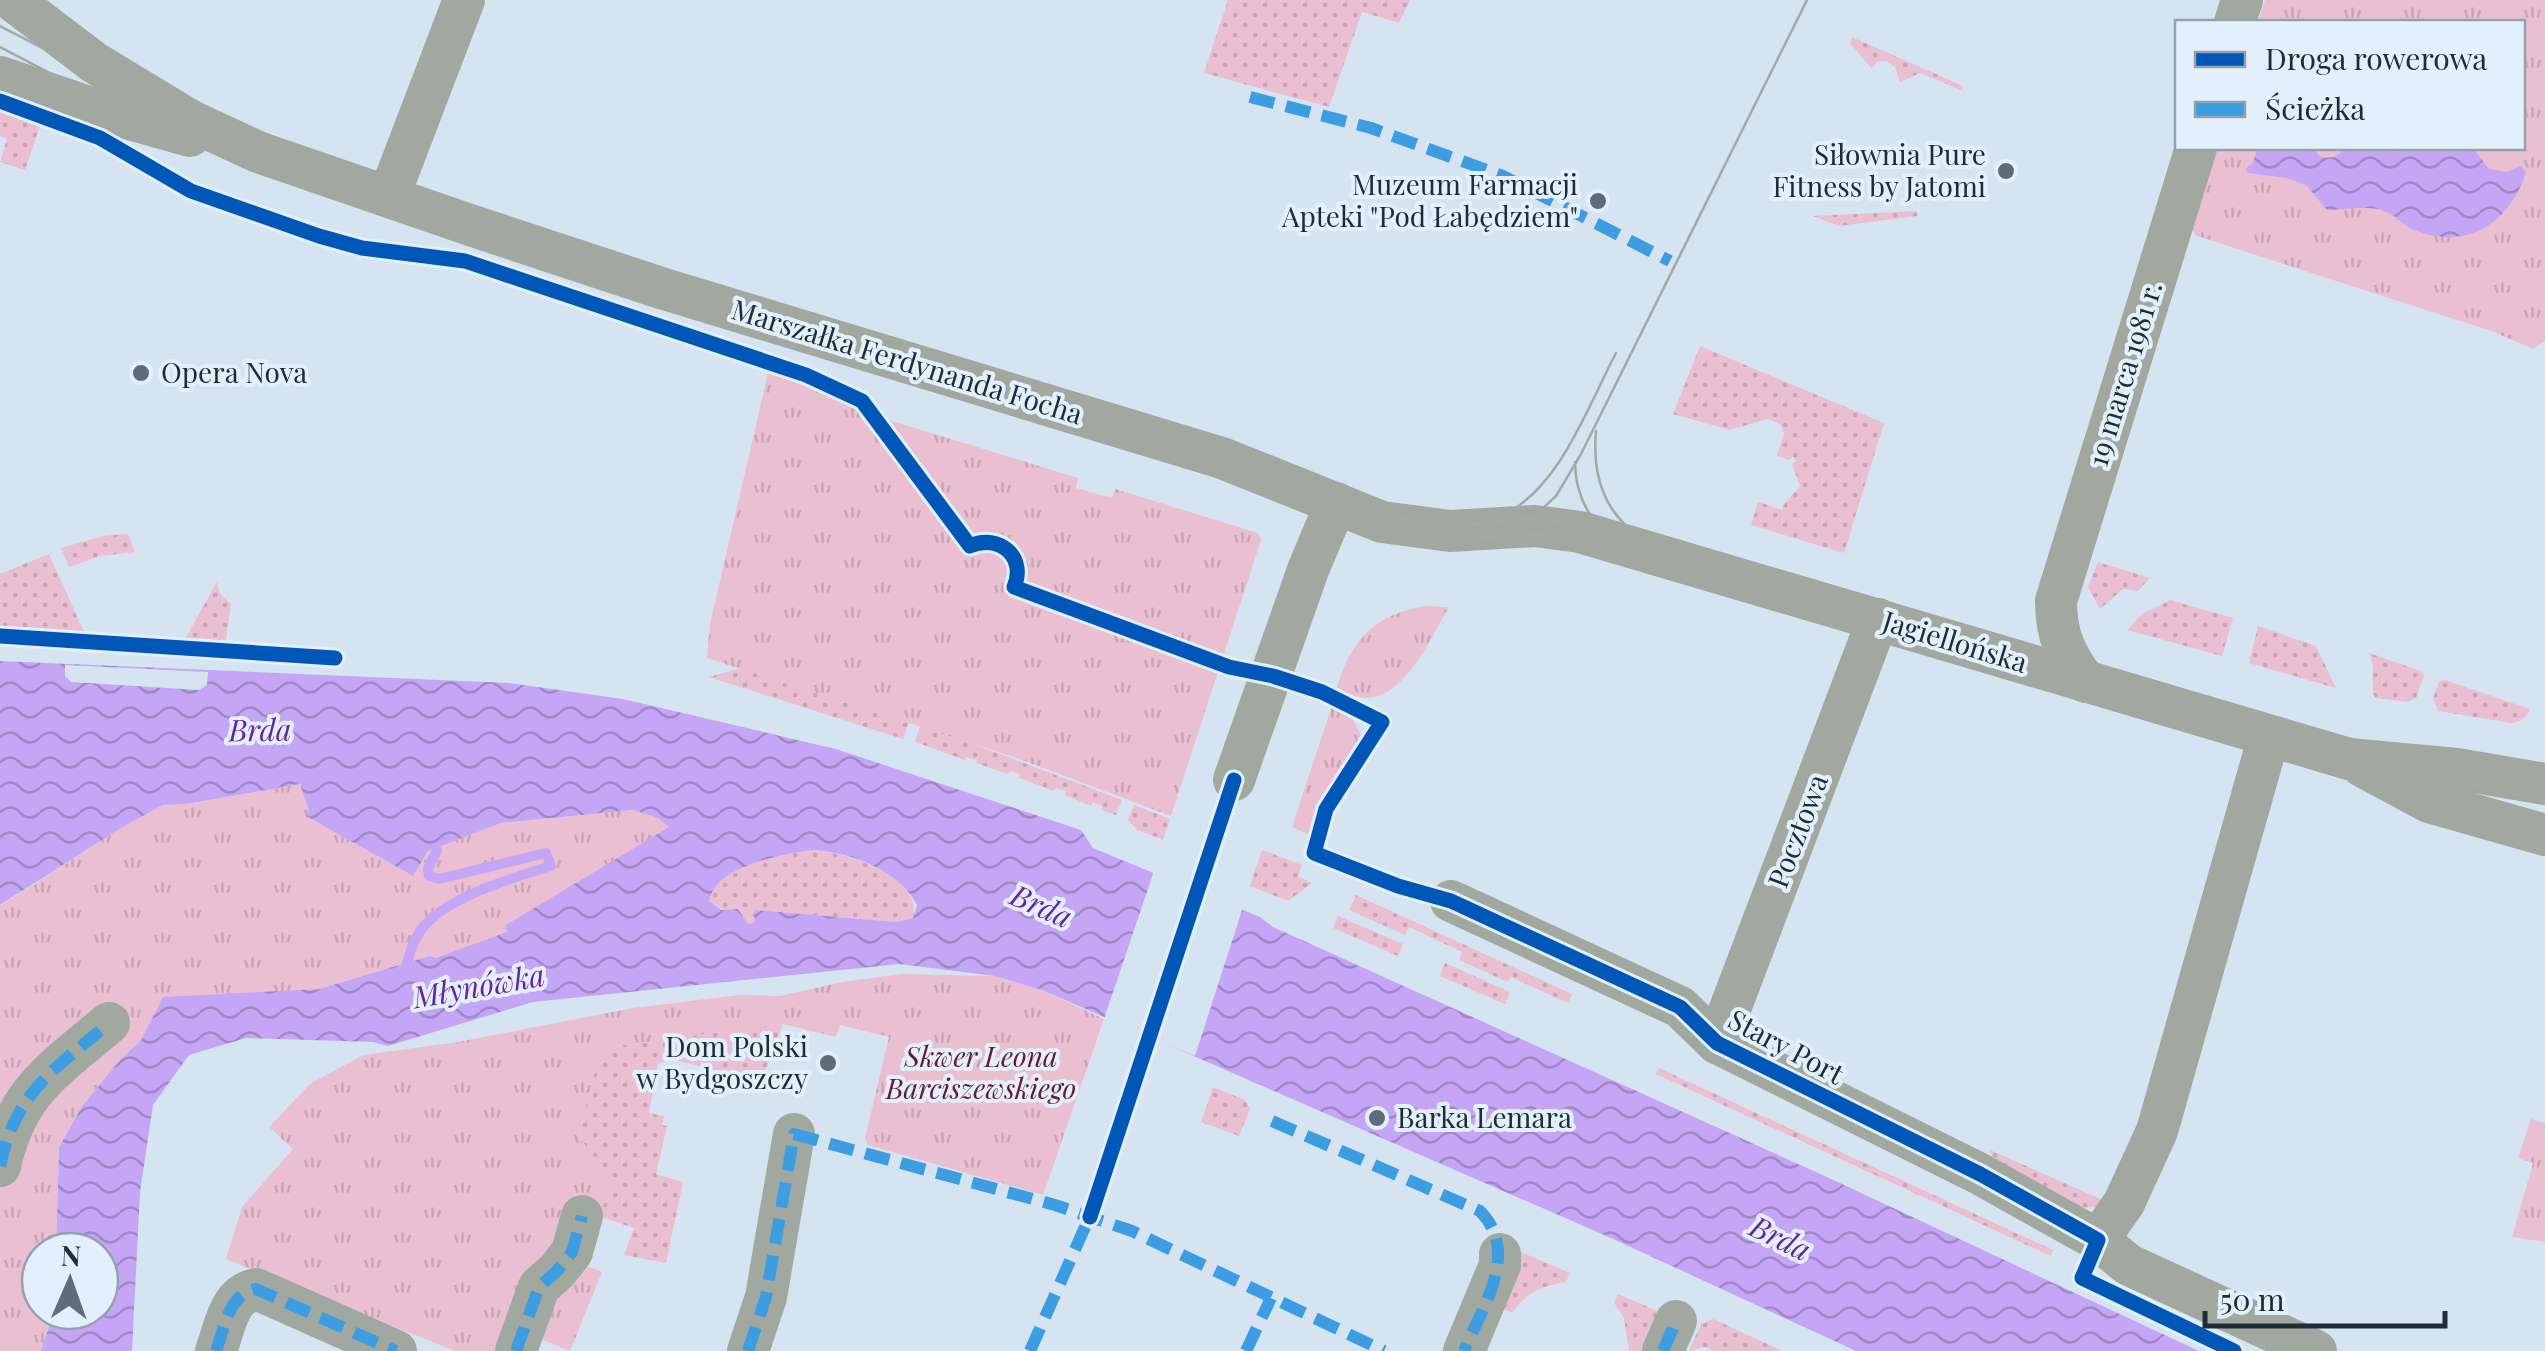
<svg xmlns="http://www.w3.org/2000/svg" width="2545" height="1351" viewBox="0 0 2545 1351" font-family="'Playfair Display',serif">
  <defs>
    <pattern id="grass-dots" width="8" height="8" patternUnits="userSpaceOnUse" patternTransform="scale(2.5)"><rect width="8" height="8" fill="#eabfd1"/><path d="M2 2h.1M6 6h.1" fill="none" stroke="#c8a4b4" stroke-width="1.8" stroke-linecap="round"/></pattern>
    <pattern id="park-tufts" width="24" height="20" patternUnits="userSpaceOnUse" patternTransform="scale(2.5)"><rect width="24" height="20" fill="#eabfd1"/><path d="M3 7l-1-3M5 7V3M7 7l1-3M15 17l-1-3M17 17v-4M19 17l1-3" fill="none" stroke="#c8a4b4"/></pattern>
    <pattern id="water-waves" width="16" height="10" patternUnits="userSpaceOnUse" patternTransform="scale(2.5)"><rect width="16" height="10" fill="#c5a6f6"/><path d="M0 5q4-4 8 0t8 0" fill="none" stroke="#a088c8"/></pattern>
  </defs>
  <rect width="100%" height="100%" fill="#d6e4f1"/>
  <g fill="url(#grass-dots)">
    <path d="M1228,0H1410L1399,23L1362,12L1329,107L1204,73Z"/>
    <path d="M1852,37L1963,86L1961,90L1920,73L1900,82L1895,67L1887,61L1877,62L1872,69L1850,43Z"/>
    <path d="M0,109L41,123L25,170L0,162L7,139L0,136Z"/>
    <path d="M1917,211V216L1839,226L1813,216Z"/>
    <path d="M1700,346L1884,423L1844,553L1751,525L1758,502L1783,510V506L1800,486L1792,464L1796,461L1793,457L1789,460L1777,456L1784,434L1780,424L1767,419L1730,430L1673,414Z"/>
    <path d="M128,534L135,552L100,556L69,567L61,548L103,536Z"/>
    <path d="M49,554L85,634L0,629V574Z"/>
    <path d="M2098,562L2150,578L2138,591L2123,589L2100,609L2088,587Z"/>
    <path d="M217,582L220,594L231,604L225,647L192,646L185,639Z"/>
    <path d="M2170,600L2233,618L2222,656L2127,630L2142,614Z"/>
    <path d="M2258,626L2316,646L2336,688L2249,663Z"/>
    <path d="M2369,653L2421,671L2424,676L2416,698L2407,702L2375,698C2369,683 2377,669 2369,653Z"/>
    <path d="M755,664L910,720L903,739L709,677Z"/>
    <path d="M2445,680L2530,709C2527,718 2521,722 2511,723L2438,711L2433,698L2439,682Z"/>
    <path d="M921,724L1122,800L1116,815L1101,810L1102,806L1093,802L1091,806L1065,795L1066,791L1056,788L1054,791L1019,778L1020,774L1010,771L1008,774L976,763L977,760L966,757L965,760L915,742Z"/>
    <path d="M1134,805L1170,819L1163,840L1137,830L1128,820Z"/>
    <path d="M812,850C845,852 924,876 913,918L896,922L756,910L754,924H748L709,901C718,865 781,855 812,850Z"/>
    <path d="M1262,850L1302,865L1298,876L1312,883L1288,901L1250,886Z"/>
    <path d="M1356,895L1572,994L1568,1003L1511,977L1507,982L1459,960L1462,952L1409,927L1405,935L1349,910Z"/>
    <path d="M1338,916L1403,944L1398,956L1333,928Z"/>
    <path d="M1445,963L1510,992L1505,1004L1440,976Z"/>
    <path d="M783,1024L761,1082L671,1059L658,1064L649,1113L664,1116L662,1125L667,1126L656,1174L683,1182L666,1263L624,1255L634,1228L601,1217L578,1136L601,1048Z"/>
    <path d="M1659,1068L2053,1250L2051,1256L1656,1074Z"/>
    <path d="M1213,1087L1245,1100L1250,1109L1239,1136L1201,1122Z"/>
    <path d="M1990,1150L2107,1202L2100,1207L2077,1208L1993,1160Z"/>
    <path d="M1521,1252L1570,1273L1566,1282C1543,1285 1526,1293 1512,1313L1497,1306Z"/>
    <path d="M1618,1294L1664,1314L1649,1351H1629L1624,1318L1614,1303Z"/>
    <path d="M1713,1319L1783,1351H1714L1705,1347L1689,1351L1701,1324Z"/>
  </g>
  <g fill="url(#park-tufts)">
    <path d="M2265,0H2545V341L2533,349L2491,331L2197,236L2186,222L2209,148H2522V22H2258Z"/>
    <path d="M768,373H775L829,393L892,421L1078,478L1076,488L1112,498L1115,489L1258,533L1261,540L1171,816L1014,757L707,658L710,624Z"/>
    <path d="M1424,606L1449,607C1426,646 1393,727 1337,687C1351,640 1375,615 1424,606Z"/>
    <path d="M1332,706L1353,719L1361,735L1310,835L1292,827Z"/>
    <path d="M301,784L309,810L306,816L413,876L428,851L500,823L634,810L658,818L670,827L507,925L508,932L434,958L428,956L319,989L163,998L141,1040L120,1060L83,1105L59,1147L56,1251H40V1311H54L41,1351H0V906L121,828L163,805L187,804Z"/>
    <path d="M902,974L995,976L1042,990L1104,1019L1043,1195L868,1145L865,1138L889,1037L840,1025L836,1037L783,1024L601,1048L578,1136L612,1179L584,1265L602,1272L570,1351L540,1339L534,1351H455L226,1259L242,1207L293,1149L269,1127L310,1084L363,1055L458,1042L633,1008L739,995L780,996L842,982Z"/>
    <path d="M2531,1119L2545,1123V1242L2512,1237L2533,1163L2518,1158Z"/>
  </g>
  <g fill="url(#water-waves)" fill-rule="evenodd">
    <path d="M2257,148H2312L2322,158L2334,157L2347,148H2375L2398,152L2408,148H2473L2489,169L2507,172L2521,166L2526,172C2509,227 2461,253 2408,227C2401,223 2396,216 2389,213C2372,204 2345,210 2327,210L2306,185L2287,178L2248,173L2245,169L2253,163Z"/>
    <path d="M0,661L509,683L623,699L836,749L1081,830L1093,848L1260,917L1273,927L1827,1177L2199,1351H1856L1611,1238L1042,990L995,976L899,964L533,1002L388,1046L373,1042L246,1038L189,1055L153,1105L140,1192L132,1351H41L54,1311H100V1251H56L59,1147L83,1105L120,1060L141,1040L163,997L319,989L429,956L435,958L507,932L506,925L669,827L658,818L633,810L501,823L428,851L413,876L306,816L309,810L300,784L187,804L163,805L121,828L0,905ZM812,850C849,852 900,870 917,905L913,918L896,922L755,910L754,923L748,924L738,909L722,910L709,901C717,865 781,855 812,850Z"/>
  </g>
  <g fill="#d6e4f1">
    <path d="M65,665L208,672L207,685L199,690L71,682L65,676Z"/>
    <path d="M1155,868L1244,904L1195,1056L1104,1019Z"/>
  </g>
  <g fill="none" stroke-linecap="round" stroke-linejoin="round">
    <path stroke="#c5a6f6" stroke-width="10" d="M405,972C409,954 414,935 428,922C455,895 515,877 551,866L546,853L439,879L429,876L428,869L437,850"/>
    <g stroke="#a0a8a0" stroke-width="42">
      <path d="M12,0L95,63L191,121L258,152L473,226L661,288L1222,458L1382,522L1450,531L1535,526L1580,532L2349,759L2457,769L2545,784"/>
      <path d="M2235,22L2242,0"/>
      <path d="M0,77L91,108L190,136"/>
      <path d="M389,196L464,0"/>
      <path d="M2086,682C2065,656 2056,634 2056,601L2196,148"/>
      <path d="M2362,766L2429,802L2545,835"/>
      <path d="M1234,780L1308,570L1336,503"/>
      <path d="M1451,901L1680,1007L1717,1043L1980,1174L2098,1240L2129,1265L2316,1351"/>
      <path d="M1717,1043L1878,619"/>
      <path d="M0,1166C16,1091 54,1070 109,1023"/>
      <path d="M2098,1240L2124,1203L2157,1131L2269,736"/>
      <path d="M216,1351C225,1327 228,1295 256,1289L396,1351"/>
      <path d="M516,1351L539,1287L557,1271L572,1252L582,1216"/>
      <path d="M748,1351L766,1297L794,1134"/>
      <path d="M1464,1351L1500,1265V1254"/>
      <path d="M1663,1351L1676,1321"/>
    </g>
    <g stroke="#a1aaa7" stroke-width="2.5">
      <path d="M0,26L151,104L222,132L664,281L1222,451L1393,517L1437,523L1477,524L1534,518L1577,524L2419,773L2545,801"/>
      <path d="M0,47L98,98L190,136"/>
      <path d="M1596,431C1592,475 1604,514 1643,539"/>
      <path d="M1575,462C1575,490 1586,514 1605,534"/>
      <path d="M1316,503C1354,520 1392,536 1434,538C1486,541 1538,528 1589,541"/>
      <path d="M1501,516C1559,490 1587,408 1616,353"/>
      <path d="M1528,522L1556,496L1581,454L1807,0"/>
      <path d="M1105,1168L1113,1146"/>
    </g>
    <g stroke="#3c9de2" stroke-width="12" stroke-dasharray="25 12" stroke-linecap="butt">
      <path d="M1250,97L1371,128L1503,176L1670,261"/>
      <path d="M1272,1121L1480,1211C1521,1253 1482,1307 1464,1351"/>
      <path d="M0,1166C16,1091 54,1070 109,1023"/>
      <path d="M216,1351C225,1327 228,1295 256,1289L396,1351"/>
      <path d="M516,1351L539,1287L557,1271L572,1252L582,1216"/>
      <path d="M748,1351L766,1297L794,1134L1055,1205L1132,1231L1384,1351"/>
      <path d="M1030,1351L1093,1209"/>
      <path d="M1246,1351L1271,1298"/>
      <path d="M1663,1351L1676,1321"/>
    </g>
    <g stroke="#e3f0fc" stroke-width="21">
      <g id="cycleway">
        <path d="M0,101L100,138L191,191L319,236L362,248L465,261L806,375L862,401L970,546C999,533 1027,557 1014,587L1229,667L1273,676L1322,692L1382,722L1326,809L1314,853L1398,886L1451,901L1680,1007L1717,1043L1980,1174L2098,1240L2082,1278L2234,1351"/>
        <path d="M0,636L335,658"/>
        <path d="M1090,1217L1234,780"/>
      </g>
    </g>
    <use href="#cycleway" stroke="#0057b8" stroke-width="15"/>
  </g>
  <g fill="#606d78" stroke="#e3f0fc" stroke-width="4">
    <circle cx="2006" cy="171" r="10"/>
    <circle cx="1598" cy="201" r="10"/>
    <circle cx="141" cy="373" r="10"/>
    <circle cx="828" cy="1063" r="10"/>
    <circle cx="1377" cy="1118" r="10"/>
  </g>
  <g text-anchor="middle" stroke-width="8" stroke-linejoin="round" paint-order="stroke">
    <g font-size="28" fill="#202d37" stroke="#e3f0fc" text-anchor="end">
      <text x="1986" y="165">Siłownia Pure<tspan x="1986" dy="32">Fitness by Jatomi</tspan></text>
      <text x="1578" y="195">Muzeum Farmacji<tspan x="1578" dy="32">Apteki "Pod Łabędziem"</tspan></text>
      <text x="161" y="383" text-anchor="start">Opera Nova</text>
      <text x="808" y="1057">Dom Polski<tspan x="808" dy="32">w Bydgoszczy</tspan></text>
      <text x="1397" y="1128" text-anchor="start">Barka Lemara</text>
    </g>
    <g font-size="28" fill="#202d37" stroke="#e3f0fc">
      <text transform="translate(907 362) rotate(17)" y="10">Marszałka Ferdynanda Focha</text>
      <text transform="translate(2125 374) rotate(-73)" y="10">19 marca 1981 r.</text>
      <text transform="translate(1955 642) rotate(17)" y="10">Jagiellońska</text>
      <text transform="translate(1798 831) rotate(-69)" y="10">Pocztowa</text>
      <text transform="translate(1786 1047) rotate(28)" y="10">Stary Port</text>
    </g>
    <g font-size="28" font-style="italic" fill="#671833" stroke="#e3f0fc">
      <text x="981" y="1067">Skwer Leona<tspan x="981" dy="32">Barciszewskiego</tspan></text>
    </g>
    <g font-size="30" font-style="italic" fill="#6823a1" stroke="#e3f0fc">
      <text transform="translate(260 731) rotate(-1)" y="10">Brda</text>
      <text transform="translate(1041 907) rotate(24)" y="10">Brda</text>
      <text transform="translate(479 987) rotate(-10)" y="10">Młynówka</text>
      <text transform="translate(1780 1239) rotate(26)" y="10">Brda</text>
    </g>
  </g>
  <rect x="2175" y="20" width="350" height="130" fill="#e3f0fc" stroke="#95a2ad" stroke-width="2.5"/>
  <rect x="2195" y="52" width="50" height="15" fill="#0057b8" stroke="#95a2ad" stroke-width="2.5"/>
  <text x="2265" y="70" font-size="30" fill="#202d37">Droga rowerowa</text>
  <rect x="2195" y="102" width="50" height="15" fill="#3c9de2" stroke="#95a2ad" stroke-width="2.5"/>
  <text x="2265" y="120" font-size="30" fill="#202d37">Ścieżka</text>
  <g transform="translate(70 1281) rotate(2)"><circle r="48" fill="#e3f0fc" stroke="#95a2ad" stroke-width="2.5"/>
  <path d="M0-8L18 38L0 25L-18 38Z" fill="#606d78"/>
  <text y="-15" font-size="28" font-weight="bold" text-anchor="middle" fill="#202d37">N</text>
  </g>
  <path d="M2205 1311v15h240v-15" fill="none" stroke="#202d37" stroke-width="5"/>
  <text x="2220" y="1311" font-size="30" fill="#202d37" stroke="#e3f0fc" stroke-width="8" paint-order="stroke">50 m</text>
</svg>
